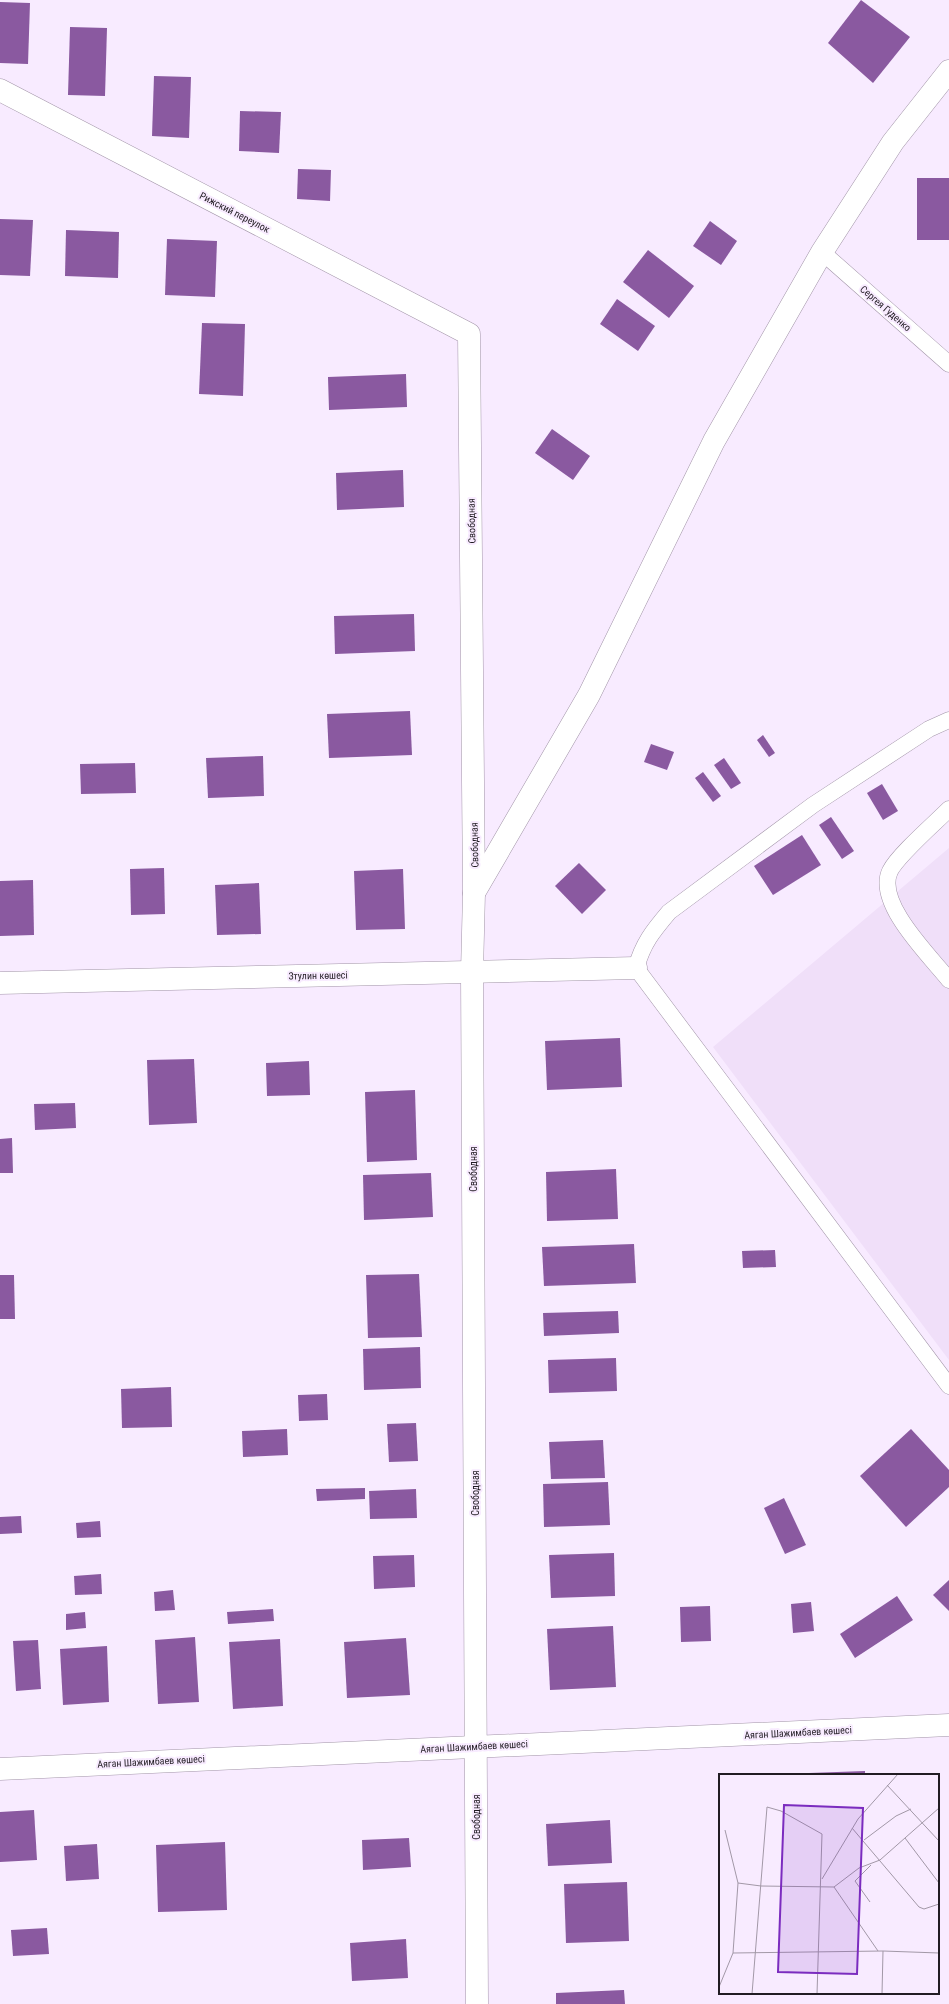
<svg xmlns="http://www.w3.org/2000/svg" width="949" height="2004" viewBox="0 0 949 2004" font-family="'Roboto Condensed',sans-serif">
  <rect width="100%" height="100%" fill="#f8ebff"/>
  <path fill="#f0dff9" d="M949,848V1360L713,1047Z"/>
  <g fill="#8a59a0">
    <path d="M861,0L910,37L873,83L828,43Z"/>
    <path d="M0,2L30,3L28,64L0,63Z"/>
    <path d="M70,27L107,28L105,96L68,95Z"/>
    <path d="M154,76L191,77L189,138L152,136Z"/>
    <path d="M240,111L281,112L279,153L239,151Z"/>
    <path d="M298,169L331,170L330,201L297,199Z"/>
    <rect x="917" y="178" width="32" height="62"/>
    <path d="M0,219L33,220L30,276L0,275Z"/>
    <path d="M710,221L737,241L721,265L693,246Z"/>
    <path d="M66,230L119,232L118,278L65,276Z"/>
    <path d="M167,239L217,241L215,297L165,295Z"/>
    <path d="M648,250L694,286L669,318L623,282Z"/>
    <path d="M617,299L655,326L638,351L600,324Z"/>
    <path d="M202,323L245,324L243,396L199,394Z"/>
    <path d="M406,374L407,407L329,410L328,377Z"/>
    <path d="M552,429L590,456L573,480L535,453Z"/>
    <path d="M403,470L404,507L337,510L336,473Z"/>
    <path d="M414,614L415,651L335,654L334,616Z"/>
    <path d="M410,711L412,755L329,758L327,714Z"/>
    <path d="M763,735L775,753L769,757L757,740Z"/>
    <path d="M651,744L674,752L667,770L644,762Z"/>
    <path d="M263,756L264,796L208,798L206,758Z"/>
    <path d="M724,758L741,783L731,789L714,765Z"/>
    <path d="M135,763L136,793L81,794L80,764Z"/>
    <path d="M703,772L721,796L713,802L695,778Z"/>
    <path d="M882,784L898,811L883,820L867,793Z"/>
    <path d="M831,817L854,851L842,859L819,825Z"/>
    <path d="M802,835L821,865L773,895L754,866Z"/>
    <path d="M579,863L606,890L582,914L555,886Z"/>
    <path d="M164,868L165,914L131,915L130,869Z"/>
    <path d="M403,869L405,929L356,930L354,871Z"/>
    <path d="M33,880L34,935L0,936V881Z"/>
    <path d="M259,883L261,934L217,935L215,885Z"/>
    <path d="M620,1038L622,1087L547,1090L545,1041Z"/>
    <path d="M194,1059L197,1123L149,1125L147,1060Z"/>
    <path d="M309,1061L310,1095L267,1096L266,1063Z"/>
    <path d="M415,1090L417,1160L367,1162L365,1092Z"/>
    <path d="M75,1103L76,1128L35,1130L34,1104Z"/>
    <path d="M12,1138L13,1173H0V1139Z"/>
    <path d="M616,1169L618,1219L547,1221L546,1172Z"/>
    <path d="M431,1173L433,1217L364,1220L363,1175Z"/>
    <path d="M634,1244L636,1283L544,1286L542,1247Z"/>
    <path d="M775,1250L776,1267L743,1268L742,1251Z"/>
    <path d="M419,1274L422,1337L368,1338L366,1275Z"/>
    <path d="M0,1275H14L15,1319H0Z"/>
    <path d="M618,1311L619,1333L544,1336L543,1313Z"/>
    <path d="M420,1347L421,1388L364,1390L363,1349Z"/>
    <path d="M616,1358L617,1391L549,1393L548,1360Z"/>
    <path d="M171,1387L172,1427L122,1428L121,1389Z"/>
    <path d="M327,1394L328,1420L299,1421L298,1395Z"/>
    <path d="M416,1423L418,1461L389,1462L387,1424Z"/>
    <path d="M287,1429L288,1455L243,1457L242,1431Z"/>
    <path d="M911,1429L949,1470V1487L906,1527L860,1476Z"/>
    <path d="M603,1440L605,1478L551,1479L549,1442Z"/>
    <path d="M608,1482L610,1525L544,1527L543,1484Z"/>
    <path d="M365,1488V1499L317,1501L316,1489Z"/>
    <path d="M416,1489L417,1518L370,1519L369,1491Z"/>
    <path d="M784,1498L806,1545L785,1554L764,1508Z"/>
    <path d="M21,1516L22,1533L0,1534V1517Z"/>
    <path d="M100,1521L101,1537L77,1538L76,1523Z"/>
    <path d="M614,1553L615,1596L551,1598L549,1555Z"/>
    <path d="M414,1555L415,1587L374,1589L373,1556Z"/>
    <path d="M101,1574L102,1594L75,1595L74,1576Z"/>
    <path d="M949,1580V1611L933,1595Z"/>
    <path d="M173,1590L175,1610L155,1611L154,1592Z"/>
    <path d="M897,1596L913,1620L855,1658L840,1634Z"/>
    <path d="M811,1602L814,1631L793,1633L791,1604Z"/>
    <path d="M710,1606L711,1641L681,1642L680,1607Z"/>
    <path d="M273,1609L274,1621L228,1624L227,1612Z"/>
    <path d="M85,1612L86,1628L66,1630V1614Z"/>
    <path d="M613,1626L616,1687L550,1690L547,1629Z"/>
    <path d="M195,1637L199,1702L158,1704L155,1640Z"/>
    <path d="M406,1638L410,1695L347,1698L344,1642Z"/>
    <path d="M280,1639L283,1706L233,1709L229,1642Z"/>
    <path d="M38,1640L41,1689L16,1691L13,1641Z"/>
    <path d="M107,1646L109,1702L63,1705L60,1649Z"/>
    <path d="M865,1771V1775H809V1773Z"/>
    <path d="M34,1810L37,1860L0,1862V1812Z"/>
    <path d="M610,1820L612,1863L548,1866L546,1824Z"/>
    <path d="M409,1838L411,1867L363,1870L362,1840Z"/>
    <path d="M225,1842L227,1910L158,1912L156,1845Z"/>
    <path d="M97,1844L99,1879L66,1881L64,1846Z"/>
    <path d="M627,1882L629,1941L566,1943L564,1884Z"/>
    <path d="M47,1928L49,1954L13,1956L11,1930Z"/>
    <path d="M406,1939L408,1978L352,1981L350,1943Z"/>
    <path d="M624,1990L625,2004H556V1993Z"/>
    <path d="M796,1993H829V1994L796,1995Z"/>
  </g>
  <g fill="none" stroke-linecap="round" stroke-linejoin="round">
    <g stroke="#a295a8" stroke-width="17">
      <g id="lane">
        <path d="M822,252L949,364"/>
        <path d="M949,720L929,729L813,805L669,912C653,931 643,943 636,968L949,1386"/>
        <path d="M949,809C935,823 898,855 890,871C875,903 930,956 949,980"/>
      </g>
    </g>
    <g stroke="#a295a8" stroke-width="23">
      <g id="street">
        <path d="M0,90L469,334L474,893L472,972L477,2004"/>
        <path d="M474,893L589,695L714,441L822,252L893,142L949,71"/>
        <path d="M0,983L636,968"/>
        <path d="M0,1769L949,1725"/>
      </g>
    </g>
    <use href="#lane" stroke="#fff" stroke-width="16"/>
    <use href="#street" stroke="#fff" stroke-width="22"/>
  </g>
  <g text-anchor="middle" stroke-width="4" stroke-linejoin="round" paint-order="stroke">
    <g font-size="10" fill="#211c23" stroke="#f8ebff">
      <text transform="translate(235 212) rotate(27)" y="4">Рижский переулок</text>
      <text transform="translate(886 308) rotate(41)" y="4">Сергея Гуденко</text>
      <text transform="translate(471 521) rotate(-91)" y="4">Свободная</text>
      <text transform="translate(474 845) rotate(-91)" y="4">Свободная</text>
      <text transform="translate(318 975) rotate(-1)" y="4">Зтулин көшесі</text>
      <text transform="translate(473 1169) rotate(-90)" y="4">Свободная</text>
      <text transform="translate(475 1493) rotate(-90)" y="4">Свободная</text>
      <text transform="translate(798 1732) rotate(-3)" y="4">Аяган Шажимбаев көшесі</text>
      <text transform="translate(474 1746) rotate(-3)" y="4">Аяган Шажимбаев көшесі</text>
      <text transform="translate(151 1761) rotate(-3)" y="4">Аяган Шажимбаев көшесі</text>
      <text transform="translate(476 1817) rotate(-90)" y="4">Свободная</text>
    </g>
  </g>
  <g transform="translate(719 1774)">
    <rect width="220" height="220" fill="#f8ebff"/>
    <path fill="none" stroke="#a298a7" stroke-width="1" d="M168,11L220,67M133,54L200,133L205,135L220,130M186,64L220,109M145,66L177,42L192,35M103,105L139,45L179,0M19,109L42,112L115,113M115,113L140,94L161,86L220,34M115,113L159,177M151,128L136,107L152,91M14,179L164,177L220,179M0,213L14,179L19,109L6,56M33,220L48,33L62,37L103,60L98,220M163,220L164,177"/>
    <path fill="#7b2cbf" fill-opacity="0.15" stroke="#7b2cbf" stroke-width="2" d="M65,31L144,34L138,200L59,198Z"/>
    <rect width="220" height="220" fill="none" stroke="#211c23" stroke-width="2"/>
  </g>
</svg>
